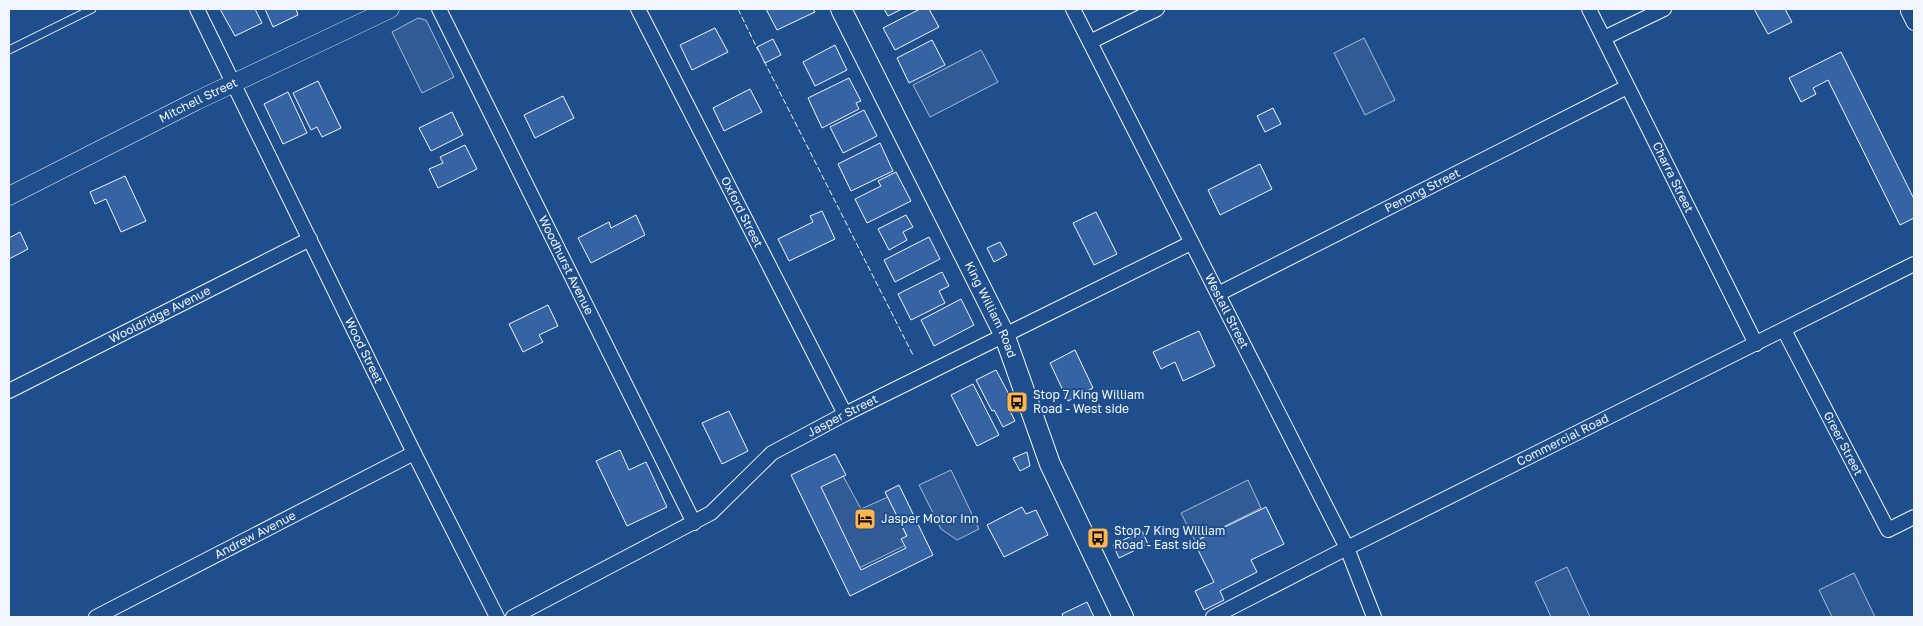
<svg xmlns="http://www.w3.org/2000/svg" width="1923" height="626" viewBox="0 0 1923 626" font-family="'Golos Text',sans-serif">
  <rect width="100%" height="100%" fill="#1f4e8c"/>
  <g fill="#305b95" stroke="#a8bbd7">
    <path d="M418,18L426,20L454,77L422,93L392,32Z"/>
    <path d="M1364,38L1395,100L1365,115L1334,53Z"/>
    <path d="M981,50L998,82L930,117L913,85Z"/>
    <path d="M951,470L979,529L957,540L941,529L919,485Z"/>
    <path d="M842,474L861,509L888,497L910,543L859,568L818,486Z"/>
    <path d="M1248,480L1261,508L1195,541L1181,513Z"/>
    <path d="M1567,567L1590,617H1551L1535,582Z"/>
    <path d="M1854,573L1875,617H1832L1819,590Z"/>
  </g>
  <g fill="#3563a3" stroke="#f2f6ff">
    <path d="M220,9H255L262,23L235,36Z"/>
    <path d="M265,9H296L298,15L273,27Z"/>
    <path d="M766,9H813L815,12L777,30Z"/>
    <path d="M884,9H902L888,16Z"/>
    <path d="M920,9H929L939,27L895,50L883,28Z"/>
    <path d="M1754,9H1785L1792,22L1768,34Z"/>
    <path d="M715,28L728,52L692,70L680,45Z"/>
    <path d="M773,39L781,55L765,63L757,47Z"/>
    <path d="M932,40L945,65L909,83L897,58Z"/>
    <path d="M835,45L847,70L815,86L803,62Z"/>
    <path d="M1841,52L1914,199V218L1900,225L1828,80L1813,88L1816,94L1801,102L1789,78Z"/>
    <path d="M849,78L861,101L856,103L859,109L822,128L808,98Z"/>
    <path d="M318,81L341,128L322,137L317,127L311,130L293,93Z"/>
    <path d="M750,89L762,112L724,131L713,108Z"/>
    <path d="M288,92L307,133L283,144L264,104Z"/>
    <path d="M563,96L574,118L535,138L524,115Z"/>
    <path d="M1273,108L1281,124L1265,132L1257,116Z"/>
    <path d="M864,110L877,136L843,153L830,127Z"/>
    <path d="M452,112L463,135L431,151L419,128Z"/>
    <path d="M880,143L893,171L851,191L838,164Z"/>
    <path d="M465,145L477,169L438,188L429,169L443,163L440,157Z"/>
    <path d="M1260,164L1272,189L1220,215L1208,190Z"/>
    <path d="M896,172L911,201L867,223L855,199L881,186L878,181Z"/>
    <path d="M125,176L146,221L121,232L106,199L95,204L90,192Z"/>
    <path d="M822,211L835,239L789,261L778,239L813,222L810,216Z"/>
    <path d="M1096,212L1117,254L1094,265L1073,223Z"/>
    <path d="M636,215L645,235L591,263L578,238L609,222L611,228Z"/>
    <path d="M906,215L913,227L903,232L907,240L889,250L878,229Z"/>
    <path d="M20,232L28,249L9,259V238Z"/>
    <path d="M929,237L940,259L895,282L884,260Z"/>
    <path d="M1000,242L1007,255L994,262L987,248Z"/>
    <path d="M942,272L949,286L939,291L945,303L911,320L898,294Z"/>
    <path d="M961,299L974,325L934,346L921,320Z"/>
    <path d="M548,305L558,326L539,335L543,342L523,352L509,324Z"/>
    <path d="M1199,331L1215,366L1183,381L1175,362L1161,369L1153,352Z"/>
    <path d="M1075,350L1093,388L1068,401L1050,363Z"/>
    <path d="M996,370L1013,402L1007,405L1015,421L1003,427L994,410L992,411L976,380Z"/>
    <path d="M973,384L999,435L977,446L951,395Z"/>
    <path d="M729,411L748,451L722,464L702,423Z"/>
    <path d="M620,450L629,470L646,462L667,507L627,526L596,461Z"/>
    <path d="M1027,452L1030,466L1020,471L1013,458Z"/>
    <path d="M835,454L846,475L821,487L861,570L906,548L901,539L907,536L885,492L899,485L933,555L850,596L791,475Z"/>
    <path d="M1022,507L1026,514L1036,510L1048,535L1004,557L987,525Z"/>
    <path d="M1266,507L1284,544L1251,560L1257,572L1220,591L1224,600L1204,610L1195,591L1214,582L1194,542Z"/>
    <path d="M1142,531L1148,544L1119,558L1113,545Z"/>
    <path d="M1087,602L1094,617H1063L1062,614Z"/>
  </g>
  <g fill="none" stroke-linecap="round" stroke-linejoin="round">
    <g stroke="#f2f6ff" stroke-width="9">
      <path id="service" d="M9,50L92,9"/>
    </g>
    <g stroke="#f2f6ff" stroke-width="16">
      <g id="minor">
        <path id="s1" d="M197,9L414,453L497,617"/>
        <path id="s2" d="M439,9L694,523"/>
        <path id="s3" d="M638,9L845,414"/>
        <path id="s4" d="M1073,9L1347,548L1374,617"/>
        <path id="s5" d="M1589,9L1756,344"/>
        <path d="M1908,11L1914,23"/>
        <path d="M1604,38L1664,9"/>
        <path d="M1090,42L1157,9"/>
        <path id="s6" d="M1218,294L1627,87"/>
        <path id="s7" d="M1784,330L1888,530L1914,517"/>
        <path id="s8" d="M9,391L310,239"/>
        <path id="s9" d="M96,617L414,453"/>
        <path id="s10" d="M513,617L711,513L772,453L845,414L1191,243"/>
        <path id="s11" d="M1213,617L1347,548L1914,264"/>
      </g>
    </g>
    <g stroke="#f2f6ff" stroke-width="19">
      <g id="tertiary">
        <path id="s12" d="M9,196L196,101L390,9"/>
      </g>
    </g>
    <g stroke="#f2f6ff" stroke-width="22">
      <g id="secondary">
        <path id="s13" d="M841,9L1004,334L1050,464L1123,617"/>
      </g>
    </g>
    <use href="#service" stroke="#1f4e8c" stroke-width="7"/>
    <use href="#minor" stroke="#1f4e8c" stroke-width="14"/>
    <use href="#tertiary" stroke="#1f4e8c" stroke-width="18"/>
    <use href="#secondary" stroke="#1f4e8c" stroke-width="20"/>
    <g stroke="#f2f6ff" stroke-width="1" stroke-dasharray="6 2.5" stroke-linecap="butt">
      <path d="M738,9L758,50"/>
      <path d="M764,61L913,355"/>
    </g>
  </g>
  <defs>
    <g id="bus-square" transform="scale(1.125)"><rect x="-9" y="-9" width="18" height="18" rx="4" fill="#ffb74d" stroke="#1f4e8c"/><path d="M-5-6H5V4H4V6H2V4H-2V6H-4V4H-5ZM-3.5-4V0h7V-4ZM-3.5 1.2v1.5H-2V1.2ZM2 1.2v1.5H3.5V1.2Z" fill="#111"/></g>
    <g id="hotel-square" transform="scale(1.125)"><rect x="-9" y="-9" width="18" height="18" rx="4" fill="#ffb74d" stroke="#1f4e8c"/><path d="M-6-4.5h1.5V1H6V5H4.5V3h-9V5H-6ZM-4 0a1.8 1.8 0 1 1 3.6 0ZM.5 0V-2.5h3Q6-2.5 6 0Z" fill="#111"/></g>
  </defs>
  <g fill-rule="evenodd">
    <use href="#bus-square" x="1017" y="402"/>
    <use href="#hotel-square" x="865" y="519"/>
    <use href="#bus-square" x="1098" y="538"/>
  </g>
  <g text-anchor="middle" stroke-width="4" stroke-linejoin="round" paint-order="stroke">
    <g font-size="12" fill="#f2f6ff" stroke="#1f4e8c">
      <text dy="4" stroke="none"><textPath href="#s12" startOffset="212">Mitchell Street</textPath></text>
      <text dy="4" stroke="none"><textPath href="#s5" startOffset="188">Charra Street</textPath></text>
      <text dy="4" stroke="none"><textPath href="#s6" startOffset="229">Penong Street</textPath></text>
      <text dy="4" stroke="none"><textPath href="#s3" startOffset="228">Oxford Street</textPath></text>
      <text dy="4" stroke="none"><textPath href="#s2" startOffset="286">Woodhurst Avenue</textPath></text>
      <text dy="4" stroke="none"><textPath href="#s13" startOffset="336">King William Road</textPath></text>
      <text dy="4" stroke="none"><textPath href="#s4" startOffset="339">Westall Street</textPath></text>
      <text dy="4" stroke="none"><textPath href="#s8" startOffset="169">Wooldridge Avenue</textPath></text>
      <text dy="4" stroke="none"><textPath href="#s1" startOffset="380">Wood Street</textPath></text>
      <text dy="4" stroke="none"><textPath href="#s10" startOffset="389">Jasper Street</textPath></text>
      <text dy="4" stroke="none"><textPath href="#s11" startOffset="392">Commercial Road</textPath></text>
      <text dy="4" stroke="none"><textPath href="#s7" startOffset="128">Greer Street</textPath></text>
      <text dy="4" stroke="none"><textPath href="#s9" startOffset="179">Andrew Avenue</textPath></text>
    </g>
    <g font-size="12" fill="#f2f6ff" stroke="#1f4e8c" text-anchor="start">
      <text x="1033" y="399">Stop 7 King William<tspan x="1033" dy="14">Road - West side</tspan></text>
      <text x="881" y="523">Jasper Motor Inn</text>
      <text x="1114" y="535">Stop 7 King William<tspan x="1114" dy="14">Road - East side</tspan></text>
    </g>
  </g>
  <rect width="1923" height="626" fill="none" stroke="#f2f6ff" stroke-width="20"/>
</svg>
